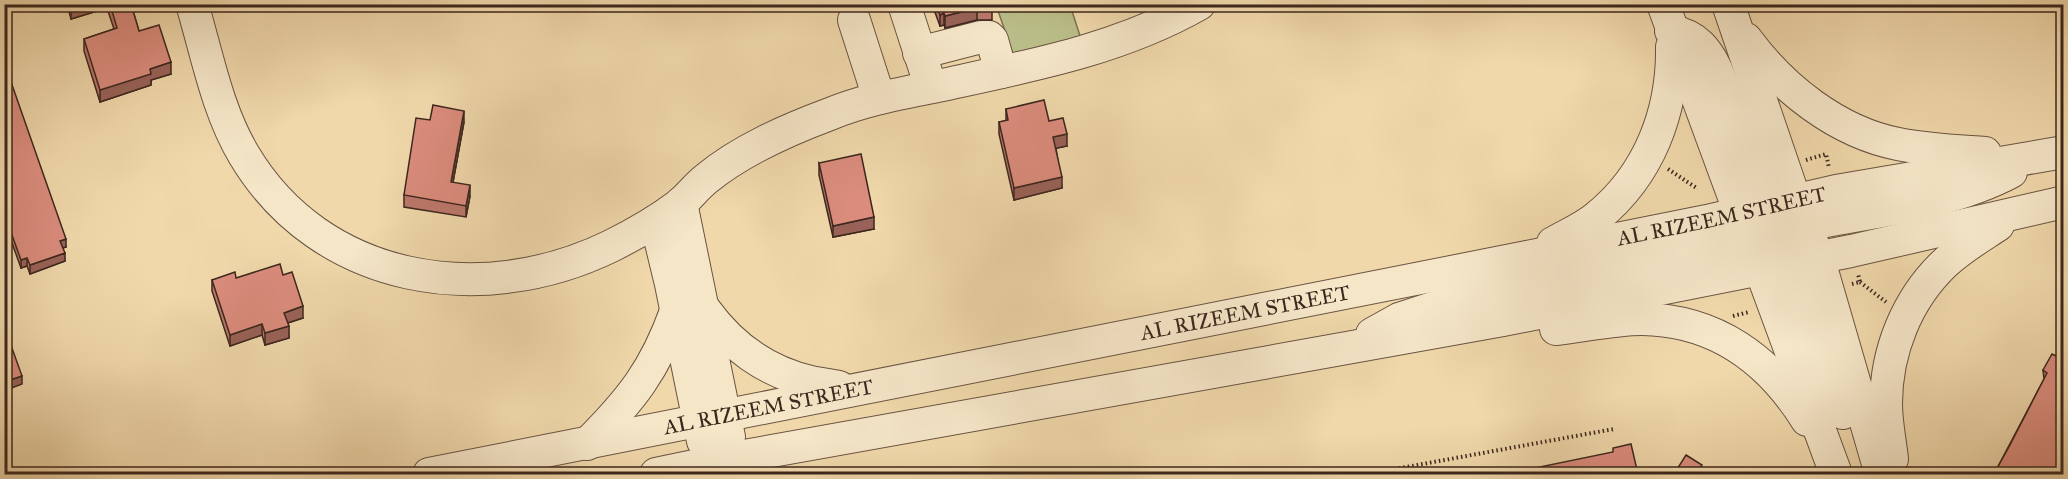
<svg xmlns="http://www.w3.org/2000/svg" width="2068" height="479" viewBox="0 0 2068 479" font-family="'IM FELL Great Primer',serif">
  <rect width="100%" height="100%" fill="#f0d8ab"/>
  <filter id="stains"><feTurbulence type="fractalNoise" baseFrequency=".00333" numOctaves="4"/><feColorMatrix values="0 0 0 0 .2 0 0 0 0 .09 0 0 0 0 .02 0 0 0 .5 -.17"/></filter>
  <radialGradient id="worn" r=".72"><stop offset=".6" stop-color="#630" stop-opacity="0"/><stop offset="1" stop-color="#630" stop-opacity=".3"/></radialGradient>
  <path fill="#babe88" stroke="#7b7253" stroke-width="1.5" d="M996,5H1070L1085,51L1013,54Z"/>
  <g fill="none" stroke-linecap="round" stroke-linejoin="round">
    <g stroke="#695341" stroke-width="34">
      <g id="minor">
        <path d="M192,4C207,54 217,110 244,155C321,284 482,309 611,246C635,234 658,221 679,205C689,197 696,187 706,179C741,150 787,130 830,114C866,99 904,93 942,85C1030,66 1120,49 1199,4"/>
        <path d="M904,4L926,72"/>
        <path d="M1663,4L1836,474"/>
        <path d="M1728,4L1795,200L1818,257L1881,474"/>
        <path d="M854,20L879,98"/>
        <path d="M1671,31C1682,33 1692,37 1700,45C1715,60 1721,82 1729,102C1745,142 1758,187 1786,222"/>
        <path d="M1746,39C1782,88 1837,132 1898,144C1927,150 1956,151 1985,153"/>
        <path d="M919,53L981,37H989L992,40L1001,72"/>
        <path d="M681,203L729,437"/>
        <path d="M656,222L671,284L703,441"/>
        <path d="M1784,231L1804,225C1873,211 1949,205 2011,172"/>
        <path d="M1553,243C1567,235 1584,228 1597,217C1649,175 1673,112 1672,47"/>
        <path d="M1780,244L1789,263L1843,413"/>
        <path d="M705,310C731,346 767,372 811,382C820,384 830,385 839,387"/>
        <path d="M1556,329C1584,326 1614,319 1642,319C1715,320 1769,359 1807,420"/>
        <path d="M1372,334L1399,319L1439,306L1714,250L1749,239L1768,228"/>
        <path d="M587,444C631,400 655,370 676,311"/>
        <path d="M1892,459C1890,441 1886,422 1886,404C1886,351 1907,299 1945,263C1961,248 1980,237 1998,225"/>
        <path id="s1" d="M429,474L1527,257L1707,221L1836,191L2064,152"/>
        <path d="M656,474L733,458L1503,320L1851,251L2064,202"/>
      </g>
    </g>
    <g stroke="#3c271e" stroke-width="4" stroke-dasharray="1.5 3" stroke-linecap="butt">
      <path d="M1806,160L1826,154L1829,168"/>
      <path d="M1668,169L1698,189"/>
      <path d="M1860,282L1886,302"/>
      <path d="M1852,284L1860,282L1858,274"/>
      <path d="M1733,316L1749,312"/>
      <path d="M1368,474L1614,429"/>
    </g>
    <use href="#minor" stroke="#f5e6c8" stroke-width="32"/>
  </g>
  <g fill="#bc786c" stroke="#3c271e" stroke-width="1.5">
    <path d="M67,4H131L139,31L171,74L151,80V85L100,102L84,51V39L114,29L107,8L71,19Z"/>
    <path d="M932,4H992V20H977L945,28L944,25L940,26Z"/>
    <path d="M4,62L66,247L63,248L65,261L30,274L27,266L21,268L4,221Z"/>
    <path d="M1006,109L1049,121L1067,146L1056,148L1062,188L1014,200L999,134V122L1006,121Z"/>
    <path d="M430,120L464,122L453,182L470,196L466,217L404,207V195Z"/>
    <path d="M819,163L874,229L833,237L819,175Z"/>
    <path d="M283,275L303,318L288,323L289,338L265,345L262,335L230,346L212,291V280Z"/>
    <path d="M2064,360V468L2060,474H1994L2044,379L2043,370Z"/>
  </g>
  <g fill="#996258" stroke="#3c271e" stroke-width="1.5">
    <path d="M82,4H107V8L71,19V8Z"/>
    <path d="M977,8V20L945,28V16Z"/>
    <path d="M944,13V25L940,26V15Z"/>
    <path d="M171,62V74L151,80V85L100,102V90L150,69Z"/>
    <path d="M464,111V122L451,193V182Z"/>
    <path d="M1067,134V146L1053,149V137Z"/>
    <path d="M1062,177V188L1014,200V188Z"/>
    <path d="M470,185V196L466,217V206Z"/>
    <path d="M874,217V229L833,237V226Z"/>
    <path d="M66,239V247L60,249V241Z"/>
    <path d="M65,253V261L30,274V265Z"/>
    <path d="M27,258V266L21,268V260Z"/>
    <path d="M303,306V318L284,324V313Z"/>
    <path d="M262,324V335L230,346V335Z"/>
    <path d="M289,326V338L265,345V333Z"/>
    <path d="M22,376V384L4,391V382Z"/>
    <path d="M2064,460V468L2060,474H2056Z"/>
  </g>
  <g fill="#db8c7d" stroke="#3c271e" stroke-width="1.5">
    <path d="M70,4H82L71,8Z"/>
    <path d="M110,4H131L139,31L159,25L171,62L150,69L151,74L100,90L84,39L117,28Z"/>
    <path d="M936,4H991L992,8H977L945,16L944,13L940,15Z"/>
    <path d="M4,62L66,239L60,241L65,253L30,265L27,258L21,260L4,213Z"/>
    <path d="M1044,100L1049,121L1063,118L1067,134L1053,137L1062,177L1014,188L999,122L1008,120L1006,109Z"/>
    <path d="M433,105L464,111L451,182L470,185L466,206L404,195L416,118L430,120Z"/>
    <path d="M861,154L874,217L833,226L819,163Z"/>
    <path d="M280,264L283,275L292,272L303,306L284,313L289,326L265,333L262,324L230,335L212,280L235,272L236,278Z"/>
    <path d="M8,337L22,376L4,382V338Z"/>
    <path d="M2052,354L2064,360V460L2056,474H1989L1991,472L1994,474L2010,445L2047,373L2043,370Z"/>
    <path d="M1631,444L1638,474H1506L1613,452V448Z"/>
    <path d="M1686,455L1702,465L1700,468L1710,474H1674Z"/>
    <path d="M1501,472V474H1484Z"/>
  </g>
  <g text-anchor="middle" stroke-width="6" stroke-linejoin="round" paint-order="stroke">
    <g font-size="21" fill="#3c271e" stroke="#f5e6c8">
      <text dy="7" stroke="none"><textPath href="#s1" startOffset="1318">AL RIZEEM STREET</textPath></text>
      <text dy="7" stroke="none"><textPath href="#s1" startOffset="832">AL RIZEEM STREET</textPath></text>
      <text dy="7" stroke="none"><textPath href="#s1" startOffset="346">AL RIZEEM STREET</textPath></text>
    </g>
  </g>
  <rect width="2068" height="479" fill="none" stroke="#f0d8ab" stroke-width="24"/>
  <rect x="6" y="6" width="2056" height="467" fill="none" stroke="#3c271e" stroke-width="3"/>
  <rect x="12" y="12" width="2044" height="455" fill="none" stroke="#3c271e" stroke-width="1.5"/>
  <rect width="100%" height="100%" filter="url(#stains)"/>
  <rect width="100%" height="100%" fill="url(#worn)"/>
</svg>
